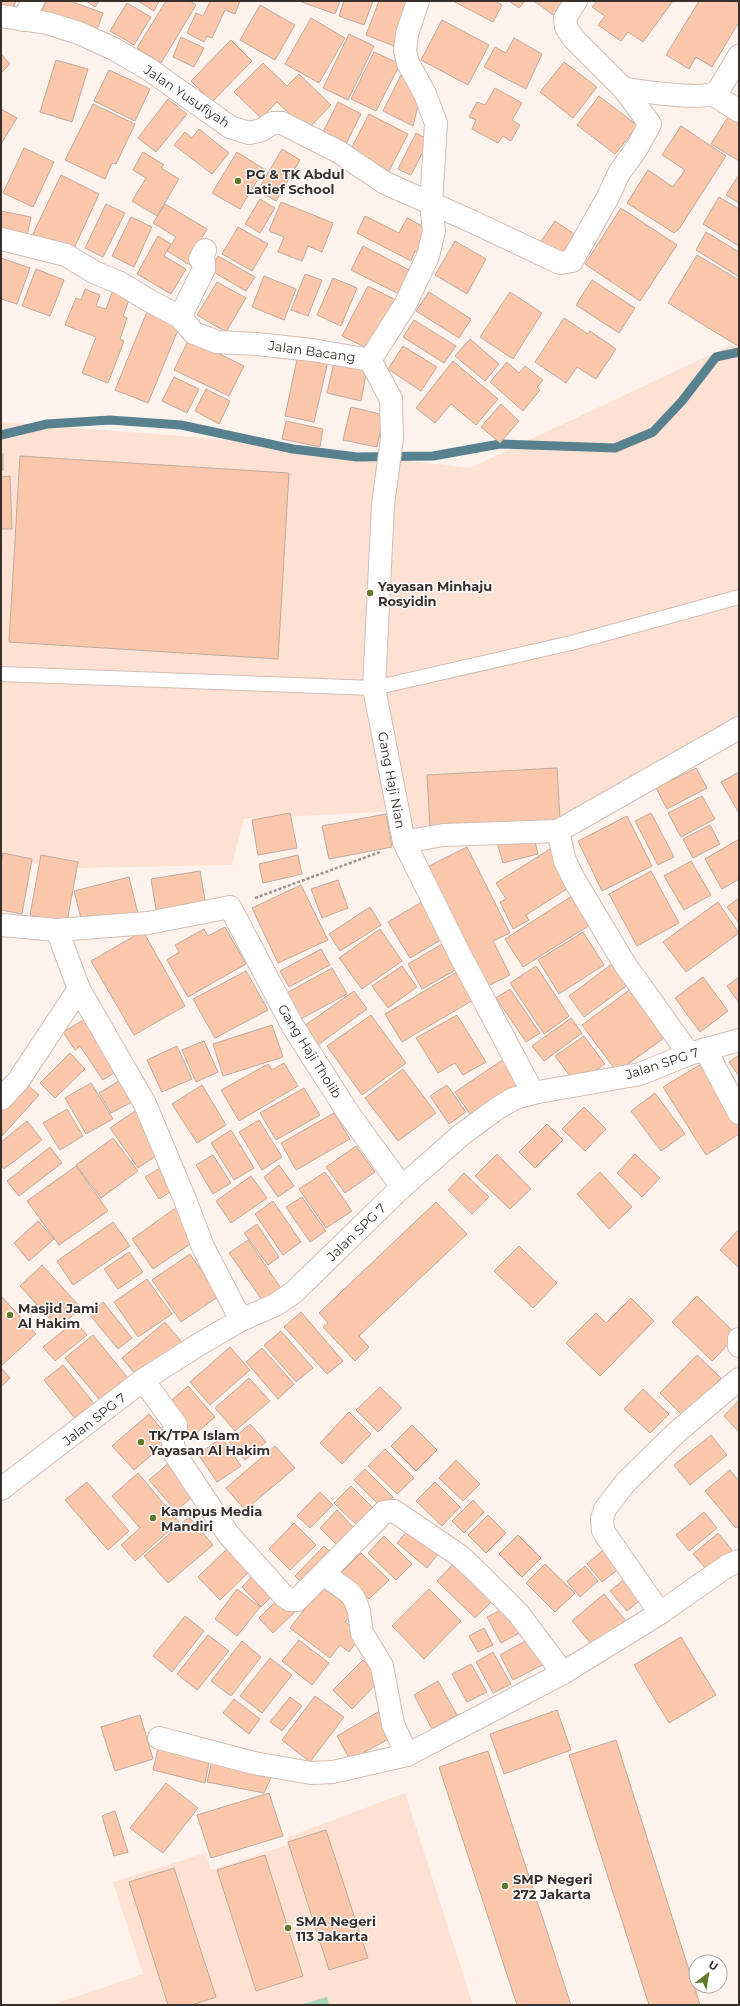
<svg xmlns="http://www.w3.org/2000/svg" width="740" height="2006" viewBox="0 0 740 2006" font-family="Montserrat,sans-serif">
  <rect width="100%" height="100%" fill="#fef2ec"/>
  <g fill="#fde2d3">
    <path d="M731,345L739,348V718L551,824L404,837L397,811L244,819L232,865L78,868L1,860V422L218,439L470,468Z"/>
    <path d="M405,1793L473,2005H51L143,1974L113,1882L206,1853L211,1870L287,1845L288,1837Z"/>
  </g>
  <path fill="#a6d7bb" d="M327,1997L329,2005H300Z"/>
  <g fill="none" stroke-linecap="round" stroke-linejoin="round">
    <path stroke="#57818e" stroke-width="9" d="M1,435L47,424L110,420L181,425L293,449L357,457L433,456L500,444L615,448L653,432L682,401L716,357L739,352"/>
  </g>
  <g fill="#fbc7aa" stroke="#bdaaa0">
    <path d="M1,1H16L12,10L1,5Z"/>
    <path d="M46,1H70L103,13L95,35L41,15Z"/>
    <path d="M86,1H99L95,7Z"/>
    <path d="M138,1H159L154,11Z"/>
    <path d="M166,1H190L196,5L161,63L137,48Z"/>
    <path d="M208,1H240L235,14L225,10L212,38L207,36L204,42L187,33L196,13L203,16L210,2Z"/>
    <path d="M299,1H340L335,14Z"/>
    <path d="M344,1H373L364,25L339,16Z"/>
    <path d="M379,1H411L394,46L366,35Z"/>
    <path d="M453,1H495L502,5L493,22Z"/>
    <path d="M509,1H525L519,8Z"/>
    <path d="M534,1H567L556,17Z"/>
    <path d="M597,1H673L643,42L628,32L621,41L598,25L605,16L592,7Z"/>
    <path d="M699,1H734L739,4V22L712,67L696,57L689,69L666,55Z"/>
    <path d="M127,3L151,17L134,45L110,31Z"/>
    <path d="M260,5L295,25L275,60L240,40Z"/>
    <path d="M311,18L345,38L319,83L285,64Z"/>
    <path d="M442,20L489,45L468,85L421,60Z"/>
    <path d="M349,34L374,46L348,100L323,88Z"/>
    <path d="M181,37L204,48L194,67L173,57Z"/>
    <path d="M514,38L542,54L526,89L484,67L495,47L506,53Z"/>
    <path d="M231,40L252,61L212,102L191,81Z"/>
    <path d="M374,52L400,64L376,111L351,99Z"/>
    <path d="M1,54L10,64L1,73Z"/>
    <path d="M56,60L88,69L72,122L40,112Z"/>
    <path d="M564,62L597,87L573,118L540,92Z"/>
    <path d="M263,63L287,86L299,74L331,105L307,130L277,102L261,118L234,92Z"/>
    <path d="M109,70L150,89L135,121L94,101Z"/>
    <path d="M401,75L410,85L419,102L413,126L383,111Z"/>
    <path d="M495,88L522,103L512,120L520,125L511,141L503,136L498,143L472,129L476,120L469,117L477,102L485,105Z"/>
    <path d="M599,96L638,126L615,154L577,125Z"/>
    <path d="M168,99L187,114L156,152L138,138Z"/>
    <path d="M338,102L361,114L344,148L321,136Z"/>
    <path d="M93,104L135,124L116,164L112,163L105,179L65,160Z"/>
    <path d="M1,109L17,118L1,144Z"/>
    <path d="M369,114L408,134L389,171L350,151Z"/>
    <path d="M728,117L739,124V161L711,144Z"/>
    <path d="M681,126L726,156L679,229L674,233L627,203L648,170L673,187L685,170L662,155Z"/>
    <path d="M199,129L229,153L212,174L174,145L185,132L192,138Z"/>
    <path d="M416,133L429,140L411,175L398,169Z"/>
    <path d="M24,148L54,162L33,207L3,193Z"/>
    <path d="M282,149L300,160L276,201L258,190Z"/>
    <path d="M143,152L164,165L161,168L179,179L157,216L132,201L146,178L133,170Z"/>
    <path d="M237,152L264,169L240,209L212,193Z"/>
    <path d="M61,175L99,194L71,255L32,236Z"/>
    <path d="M738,176H739V203L726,195Z"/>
    <path d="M719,197L739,209V246L703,224Z"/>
    <path d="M260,199L275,208L260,233L245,224Z"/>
    <path d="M281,202L333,223L322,252L308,246L302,261L278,252L284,237L269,231Z"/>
    <path d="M106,204L125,213L103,257L85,248Z"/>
    <path d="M165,204L207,229L200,241L203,243L190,265L167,251L176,237L153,223Z"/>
    <path d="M621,208L677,245L640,301L585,264Z"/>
    <path d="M1,211L31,217L26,241L1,236Z"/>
    <path d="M365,216L399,233L407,218L432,231L421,254L415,251L411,261L357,233Z"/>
    <path d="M131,217L152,227L134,267L112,256Z"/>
    <path d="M555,221L580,238L566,260L540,243Z"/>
    <path d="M238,227L268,244L252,271L222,254Z"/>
    <path d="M706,232L739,252V277L696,250Z"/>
    <path d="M158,236L171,244L164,256L186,269L171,294L137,274Z"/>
    <path d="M455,241L486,259L467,294L435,275Z"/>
    <path d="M363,246L415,273L403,296L351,270Z"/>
    <path d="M697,255L739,280V343L738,346L668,303Z"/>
    <path d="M218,256L255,277L246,291L210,270Z"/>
    <path d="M1,258L30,268L17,304L1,299Z"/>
    <path d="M36,269L64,280L50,316L22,306Z"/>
    <path d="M305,274L322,280L308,316L291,310Z"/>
    <path d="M264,276L296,289L284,320L252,307Z"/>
    <path d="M333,278L357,288L341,326L317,315Z"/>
    <path d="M592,280L635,308L619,333L576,305Z"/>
    <path d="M217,282L246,298L226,332L197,315Z"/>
    <path d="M368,286L396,300L371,350L342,336Z"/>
    <path d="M85,289L100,295L96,306L106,309L113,290L130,297L123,316L127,318L120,339L124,341L108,383L82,373L96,337L65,325L76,298L81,300Z"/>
    <path d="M429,292L471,319L459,338L416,311Z"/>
    <path d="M510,292L542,313L513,359L480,337Z"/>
    <path d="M149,307L182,320L148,403L115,390Z"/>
    <path d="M564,318L588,334L590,331L616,349L596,379L577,367L566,383L535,362Z"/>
    <path d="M414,320L456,346L444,363L403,337Z"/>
    <path d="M189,339L244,366L229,396L174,370Z"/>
    <path d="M470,339L499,364L485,381L455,356Z"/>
    <path d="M403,346L437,367L421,391L388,369Z"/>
    <path d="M299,350L329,357L314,422L285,416Z"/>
    <path d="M453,361L498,399L476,425L451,404L435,423L416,408Z"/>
    <path d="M334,362L367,370L361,401L327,393Z"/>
    <path d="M507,362L519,373L525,366L543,380L537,387L540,390L523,411L490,382Z"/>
    <path d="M174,377L199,389L187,413L162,401Z"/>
    <path d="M206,389L230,401L219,424L195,411Z"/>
    <path d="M501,404L519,421L500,443L481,427Z"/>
    <path d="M351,407L384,415L377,447L343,440Z"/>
    <path d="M286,421L323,429L320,447L282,439Z"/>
    <rect x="1" y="454" width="2" height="16"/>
    <path d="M20,456L289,473L278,659L9,642Z"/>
    <path d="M10,476L12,529H1V477Z"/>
    <path d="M557,768L560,820L430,827L427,775Z"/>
    <path d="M696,768L707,788L667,809L656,788Z"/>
    <path d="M739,772V813L721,782Z"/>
    <path d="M702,796L715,819L681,837L668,813Z"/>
    <path d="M290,813L297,848L258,855L252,820Z"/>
    <path d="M651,813L674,857L658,865L635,821Z"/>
    <path d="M386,814L392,847L329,859L322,826Z"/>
    <path d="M627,816L652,866L602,891L578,841Z"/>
    <path d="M710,825L720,844L693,858L683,839Z"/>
    <path d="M533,833L538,854L503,863L497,842Z"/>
    <path d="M739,839V879L722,889L705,859Z"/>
    <path d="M467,847L510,933L493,941L510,975L488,986L425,868Z"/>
    <path d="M550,849L573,885L526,915L529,920L513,929L500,902L506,899L496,883Z"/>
    <path d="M3,853L32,859L22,914L1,910V864Z"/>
    <path d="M41,855L78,862L67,922L30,915Z"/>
    <path d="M298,855L302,874L263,883L259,864Z"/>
    <path d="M691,861L711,895L684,910L664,876Z"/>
    <path d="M200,871L206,906L157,915L151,879Z"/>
    <path d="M651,871L679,923L637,946L609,894Z"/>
    <path d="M129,877L138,914L83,926L74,891Z"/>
    <path d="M338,880L348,908L322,918L311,889Z"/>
    <path d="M301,885L328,940L278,963L252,908Z"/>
    <path d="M575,894L593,923L523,967L505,939Z"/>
    <path d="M739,898V923L727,907Z"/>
    <path d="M425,900L446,937L410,958L388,922Z"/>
    <path d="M718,902L739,933L686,972L663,942Z"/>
    <path d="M370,907L381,925L340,951L329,934Z"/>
    <path d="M225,927L246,964L188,997L167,960L179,952L175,945L204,929L208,936Z"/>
    <path d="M380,929L402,961L362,989L339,958Z"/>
    <path d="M143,931L185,1006L134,1035L91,961Z"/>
    <path d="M583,932L604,965L559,994L538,960Z"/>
    <path d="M444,943L459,968L422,989L408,964Z"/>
    <path d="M321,949L330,965L289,987L280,971Z"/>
    <path d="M617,960L633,981L584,1017L569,996Z"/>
    <path d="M402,966L417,987L388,1008L372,986Z"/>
    <path d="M536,966L569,1016L544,1034L510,983Z"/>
    <path d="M332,968L347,994L297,1021L283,995Z"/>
    <path d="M246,971L268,1010L215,1038L193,999Z"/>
    <path d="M457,972L473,1000L402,1042L385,1014Z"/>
    <path d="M703,977L728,1011L700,1032L675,998Z"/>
    <path d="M739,977V1003L727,986Z"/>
    <path d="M636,985L671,1033L617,1072L582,1025Z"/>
    <path d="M510,989L540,1033L526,1042L496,998Z"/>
    <path d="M354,991L367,1009L318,1045L304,1026Z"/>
    <path d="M371,1015L406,1063L362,1095L327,1046Z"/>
    <path d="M457,1015L486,1062L463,1075L455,1063L438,1073L416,1038Z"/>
    <path d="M87,1018L121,1068L103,1080L80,1046L75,1050L63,1032Z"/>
    <path d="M571,1018L582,1033L544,1061L532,1046Z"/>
    <path d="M272,1025L283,1057L223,1076L213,1044Z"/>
    <path d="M584,1036L605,1064L576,1084L555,1056Z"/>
    <path d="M204,1041L218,1072L196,1082L182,1050Z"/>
    <path d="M177,1046L192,1079L162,1092L147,1060Z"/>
    <path d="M70,1053L85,1069L55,1098L40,1083Z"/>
    <path d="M739,1055V1076L729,1062Z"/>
    <path d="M507,1057L525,1083L473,1119L455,1092Z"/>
    <path d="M284,1063L298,1086L239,1121L221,1090L268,1064L272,1070Z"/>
    <path d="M701,1064L739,1124V1134L706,1155L663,1087Z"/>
    <path d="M403,1069L436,1113L398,1141L365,1098Z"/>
    <path d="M122,1079L134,1101L111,1113L99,1093Z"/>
    <path d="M22,1080L39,1095L2,1136L1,1104Z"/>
    <path d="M91,1083L113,1119L86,1134L65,1098Z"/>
    <path d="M202,1085L226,1125L197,1143L172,1104Z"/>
    <path d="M447,1085L466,1112L449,1124L430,1096Z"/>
    <path d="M304,1088L320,1115L276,1140L260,1113Z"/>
    <path d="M655,1093L685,1134L661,1151L631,1111Z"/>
    <path d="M584,1107L606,1129L585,1151L562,1129Z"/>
    <path d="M67,1109L83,1136L60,1150L43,1123Z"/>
    <path d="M135,1111L163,1151L138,1168L110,1128Z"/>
    <path d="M334,1113L350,1139L296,1170L281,1143Z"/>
    <path d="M259,1120L282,1157L262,1170L239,1132Z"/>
    <path d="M27,1121L42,1140L4,1169L1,1165V1142Z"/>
    <path d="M547,1124L563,1140L535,1168L519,1152Z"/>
    <path d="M231,1130L254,1168L234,1180L211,1143Z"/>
    <path d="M113,1138L138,1171L101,1198L76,1165Z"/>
    <path d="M356,1146L375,1172L345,1193L326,1167Z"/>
    <path d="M50,1147L62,1163L19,1196L7,1181Z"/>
    <path d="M497,1154L531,1189L510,1209L475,1176Z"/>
    <path d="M635,1154L660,1178L642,1197L617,1173Z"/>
    <path d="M213,1155L231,1183L213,1194L196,1165Z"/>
    <path d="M165,1165L178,1187L159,1199L145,1177Z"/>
    <path d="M279,1165L294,1186L278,1197L264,1177Z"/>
    <path d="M76,1166L108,1211L59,1245L27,1201Z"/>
    <path d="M325,1172L352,1211L326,1228L299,1189Z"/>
    <path d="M600,1172L632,1207L609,1229L577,1194Z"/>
    <path d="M464,1173L489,1197L472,1214L448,1190Z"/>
    <path d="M251,1176L267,1198L231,1223L216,1201Z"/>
    <path d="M302,1197L326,1231L310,1242L286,1207Z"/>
    <path d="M273,1201L301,1242L283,1255L255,1214Z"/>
    <path d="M436,1202L467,1234L359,1336L369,1347L355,1361L323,1327L328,1323L319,1313Z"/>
    <path d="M177,1207L199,1238L153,1269L132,1239Z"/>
    <path d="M38,1221L54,1239L29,1261L14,1243Z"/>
    <path d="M113,1222L130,1246L73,1285L57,1261Z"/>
    <path d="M257,1224L279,1257L268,1265L244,1233Z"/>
    <path d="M739,1229V1268L720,1250Z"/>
    <path d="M248,1240L283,1291L265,1304L229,1253Z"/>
    <path d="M519,1246L557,1283L533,1308L494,1271Z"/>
    <path d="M129,1252L143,1272L118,1289L104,1269Z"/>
    <path d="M190,1254L219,1296L181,1322L152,1280Z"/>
    <path d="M42,1265L81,1308L58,1328L20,1286Z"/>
    <path d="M147,1279L172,1314L138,1337L114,1302Z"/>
    <path d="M1,1296L36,1334L1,1366Z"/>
    <path d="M697,1296L737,1335L712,1361L672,1322Z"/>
    <path d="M631,1298L654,1321L600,1376L566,1343L596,1313L606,1323Z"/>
    <path d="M103,1302L132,1338L118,1349L89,1314Z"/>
    <path d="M301,1312L343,1361L327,1374L284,1327Z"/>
    <path d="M75,1321L87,1335L55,1361L43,1347Z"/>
    <path d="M165,1322L184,1345L140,1380L122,1358Z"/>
    <path d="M281,1331L313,1368L296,1382L264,1345Z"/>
    <path d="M93,1335L131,1382L103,1404L65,1358Z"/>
    <path d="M230,1347L250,1370L210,1405L190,1382Z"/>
    <path d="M262,1348L294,1384L278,1399L246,1362Z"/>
    <path d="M697,1355L721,1378L683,1416L660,1393Z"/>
    <path d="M63,1365L97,1407L78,1422L44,1380Z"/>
    <path d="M1,1368L10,1378L1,1387Z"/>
    <path d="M249,1378L270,1401L235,1431L215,1408Z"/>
    <path d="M188,1386L215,1417L191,1438L164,1407Z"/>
    <path d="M380,1387L402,1408L378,1432L356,1410Z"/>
    <path d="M643,1389L669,1414L650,1433L624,1409Z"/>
    <path d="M739,1400V1432L724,1416Z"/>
    <path d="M349,1412L371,1434L342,1464L320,1443Z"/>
    <path d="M149,1414L170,1439L134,1470L112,1446Z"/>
    <path d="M250,1424L266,1442L245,1460L229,1442Z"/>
    <path d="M412,1425L437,1450L416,1471L391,1446Z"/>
    <path d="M711,1435L727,1455L690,1485L674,1465Z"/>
    <path d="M222,1438L241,1466L217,1482L198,1454Z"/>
    <path d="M275,1446L295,1468L245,1510L226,1488Z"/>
    <path d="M385,1449L414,1478L397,1494L368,1466Z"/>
    <path d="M456,1460L480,1484L463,1501L439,1478Z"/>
    <path d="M171,1461L198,1492L176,1511L149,1480Z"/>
    <path d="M365,1469L393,1497L382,1508L354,1480Z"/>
    <path d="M730,1470L739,1481V1526L736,1528L705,1491Z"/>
    <path d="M138,1473L179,1522L135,1561L121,1545L140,1528L112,1496Z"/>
    <path d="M87,1482L129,1531L108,1550L65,1500Z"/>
    <path d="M435,1482L460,1507L442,1526L416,1501Z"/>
    <path d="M351,1486L377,1512L361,1529L334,1503Z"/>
    <path d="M320,1492L333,1505L310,1528L297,1516Z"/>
    <path d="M473,1500L484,1512L464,1533L452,1521Z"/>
    <path d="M337,1510L356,1530L339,1547L320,1528Z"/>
    <path d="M704,1512L717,1528L689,1551L676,1535Z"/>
    <path d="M488,1515L506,1533L486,1553L468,1535Z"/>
    <path d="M189,1517L213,1545L168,1583L144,1556Z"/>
    <path d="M294,1523L316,1545L290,1570L269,1549Z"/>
    <path d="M409,1529L438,1554L427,1568L397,1543Z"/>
    <path d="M718,1533L732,1550L707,1570L693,1554Z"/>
    <path d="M518,1535L541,1558L522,1577L499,1554Z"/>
    <path d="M384,1536L412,1564L396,1580L368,1553Z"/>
    <path d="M609,1545L625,1564L602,1582L587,1564Z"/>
    <path d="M324,1546L336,1558L307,1588L295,1576Z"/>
    <path d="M229,1547L251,1570L220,1600L198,1577Z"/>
    <path d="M361,1553L389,1580L369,1599L342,1572Z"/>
    <path d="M460,1557L498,1595L475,1618L437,1581Z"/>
    <path d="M545,1564L575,1593L555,1612L526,1583Z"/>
    <path d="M585,1566L598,1581L580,1597L567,1581Z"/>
    <path d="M257,1571L277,1591L261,1607L242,1587Z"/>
    <path d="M628,1576L645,1596L627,1611L610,1591Z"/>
    <path d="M322,1587L354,1611L345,1622L362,1635L349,1652L340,1645L330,1658L290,1628Z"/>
    <path d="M237,1589L260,1607L237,1636L215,1619Z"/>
    <path d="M429,1589L461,1621L424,1659L392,1626Z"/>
    <path d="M604,1594L626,1621L594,1647L572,1621Z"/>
    <path d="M281,1596L296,1611L273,1633L259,1618Z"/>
    <path d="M509,1606L523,1631L501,1643L487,1617Z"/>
    <path d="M185,1616L204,1631L172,1672L153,1656Z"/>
    <path d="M484,1628L493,1645L478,1652L469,1636Z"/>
    <path d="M208,1635L229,1651L197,1690L177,1674Z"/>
    <path d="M534,1636L548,1662L513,1680L500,1655Z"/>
    <path d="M681,1637L716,1695L669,1723L634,1665Z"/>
    <path d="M299,1640L329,1663L312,1685L282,1661Z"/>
    <path d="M242,1641L261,1657L231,1696L211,1681Z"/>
    <path d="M493,1652L511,1684L493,1693L476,1662Z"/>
    <path d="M270,1658L292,1675L262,1713L240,1696Z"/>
    <path d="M363,1660L382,1678L352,1709L333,1690Z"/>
    <path d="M471,1664L487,1692L467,1702L452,1674Z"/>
    <path d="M438,1681L457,1715L432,1729L414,1695Z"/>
    <path d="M315,1696L344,1717L310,1762L282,1740Z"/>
    <path d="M290,1697L302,1706L282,1731L270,1722Z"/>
    <path d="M234,1699L260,1719L249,1734L223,1713Z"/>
    <path d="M557,1710L571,1750L504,1774L490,1734Z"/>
    <path d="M380,1711L394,1736L350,1760L337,1736Z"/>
    <path d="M140,1715L153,1759L115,1771L101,1727Z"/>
    <path d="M616,1740L700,2005H649L569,1755Z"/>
    <path d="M159,1744L210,1757L205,1783L153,1770Z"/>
    <path d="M488,1751L571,2005H517L439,1767Z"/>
    <path d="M213,1756L274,1771L264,1793L207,1782Z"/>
    <path d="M166,1783L198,1808L163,1853L130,1828Z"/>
    <path d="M269,1793L283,1836L211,1858L197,1815Z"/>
    <path d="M115,1811L128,1852L114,1856L102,1816Z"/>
    <path d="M326,1830L368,1958L329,1970L288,1842Z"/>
    <path d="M265,1855L303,1976L256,1991L217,1870Z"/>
    <path d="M174,1868L216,1997L192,2005H168L129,1882Z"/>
  </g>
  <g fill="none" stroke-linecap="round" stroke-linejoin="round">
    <g stroke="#d1bdb3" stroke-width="16">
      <path id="lane" d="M1,674L374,688L571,643L739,597"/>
    </g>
    <g stroke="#d1bdb3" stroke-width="24">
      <g id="street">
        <path d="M1,16L47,23L79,33L114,49L150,70L230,127L249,133L262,130L272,123H282L339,152L385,183L471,221L560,263L572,261L608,197L619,173L637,148L650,124L624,89L573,38L566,27L565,18L576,1"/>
        <path d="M23,20L33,1"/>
        <path d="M624,89C643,91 704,102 718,91L739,56"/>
        <path d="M714,95L739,111"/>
        <path d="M1,239L66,255L94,272L120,283L150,301L180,317L194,333L217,342L257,344L312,350L370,360"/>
        <path d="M180,317L204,269V263L200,259L205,250"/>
        <path d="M370,360L391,399L392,438L383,505L374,688L404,842L460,955L533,1093"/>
        <path d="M370,360L405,305L428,256L434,231L431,204L436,123L425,94L408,63L405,51L407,34L418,1"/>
        <path d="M558,831L565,861L575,881L624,963L689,1054"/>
        <path d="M404,842L443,835L558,831L739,728"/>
        <path d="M1,925L57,930L148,923L230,907L292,1025L349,1114L402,1187"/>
        <path d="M57,930L79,989L145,1104L184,1197L203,1247L241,1320"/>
        <path d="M705,1049L739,1113"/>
        <path d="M1,1099L18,1081L79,989"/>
        <path d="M739,1339V1346"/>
        <path d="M143,1380L176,1425L172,1438L175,1454L228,1534L284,1596L290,1600H297L384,1512L394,1511L460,1556L478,1573L518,1613L563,1673"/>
        <path d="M1,1489L143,1380L198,1345L241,1320L275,1305L293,1293L402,1187L461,1135L495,1110L513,1099L533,1093L640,1074L689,1054L739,1040"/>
        <path d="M324,1574L350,1593L355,1600L359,1611L362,1633L382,1666L393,1724L407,1755"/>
        <path d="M660,1613L603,1531L602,1519L605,1509L626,1482L677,1432L739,1379"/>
        <path d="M159,1738L254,1763L311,1773L333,1772L407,1755L563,1673L660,1613L727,1566L739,1561"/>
      </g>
    </g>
    <path stroke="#9b928d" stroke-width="2.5" stroke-dasharray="3 2" stroke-linecap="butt" d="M255,898L380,852"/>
    <use href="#lane" stroke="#fff" stroke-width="14"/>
    <use href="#street" stroke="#fff" stroke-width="22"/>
  </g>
  <g fill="#61792b" stroke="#fff" stroke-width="1.5">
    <circle cx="238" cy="181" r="4"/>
    <circle cx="370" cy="593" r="4"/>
    <circle cx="10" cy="1315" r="4"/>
    <circle cx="141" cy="1442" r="4"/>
    <circle cx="153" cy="1518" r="4"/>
    <circle cx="505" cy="1886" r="4"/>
    <circle cx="288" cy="1928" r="4"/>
  </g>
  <g text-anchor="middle" stroke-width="3" stroke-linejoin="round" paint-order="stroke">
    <g font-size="13" fill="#362f2b" stroke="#fff">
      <text transform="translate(187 96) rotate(34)" y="5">Jalan Yusufiyah</text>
      <text transform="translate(312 351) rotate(8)" y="5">Jalan Bacang</text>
      <text transform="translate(392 780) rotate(79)" y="5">Gang Haji Nian</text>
      <text transform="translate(310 1051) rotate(58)" y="5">Gang Haji Tholib</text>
      <text transform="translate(662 1063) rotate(-18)" y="5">Jalan SPG 7</text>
      <text transform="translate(356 1232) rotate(-44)" y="5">Jalan SPG 7</text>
      <text transform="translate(94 1419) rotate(-38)" y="5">Jalan SPG 7</text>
    </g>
    <g font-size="13" font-weight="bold" fill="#362f2b" stroke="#fff" text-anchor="start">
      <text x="246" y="179">PG &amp; TK Abdul<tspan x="246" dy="15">Latief School</tspan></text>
      <text x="378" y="591">Yayasan Minhaju<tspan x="378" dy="15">Rosyidin</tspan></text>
      <text x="18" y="1313">Masjid Jami<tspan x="18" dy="15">Al Hakim</tspan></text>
      <text x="149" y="1440">TK/TPA Islam<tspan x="149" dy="15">Yayasan Al Hakim</tspan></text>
      <text x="161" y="1516">Kampus Media<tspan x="161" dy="15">Mandiri</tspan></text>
      <text x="513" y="1884">SMP Negeri<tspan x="513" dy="15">272 Jakarta</tspan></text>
      <text x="296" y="1926">SMA Negeri<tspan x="296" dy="15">113 Jakarta</tspan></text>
    </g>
  </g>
  <rect width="740" height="2006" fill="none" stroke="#362f2b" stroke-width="4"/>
  <g transform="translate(708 1974) rotate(31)"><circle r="19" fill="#ffffff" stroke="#afacaa"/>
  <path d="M0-3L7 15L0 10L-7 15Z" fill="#61792b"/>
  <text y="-6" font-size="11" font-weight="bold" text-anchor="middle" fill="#362f2b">U</text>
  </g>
</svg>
